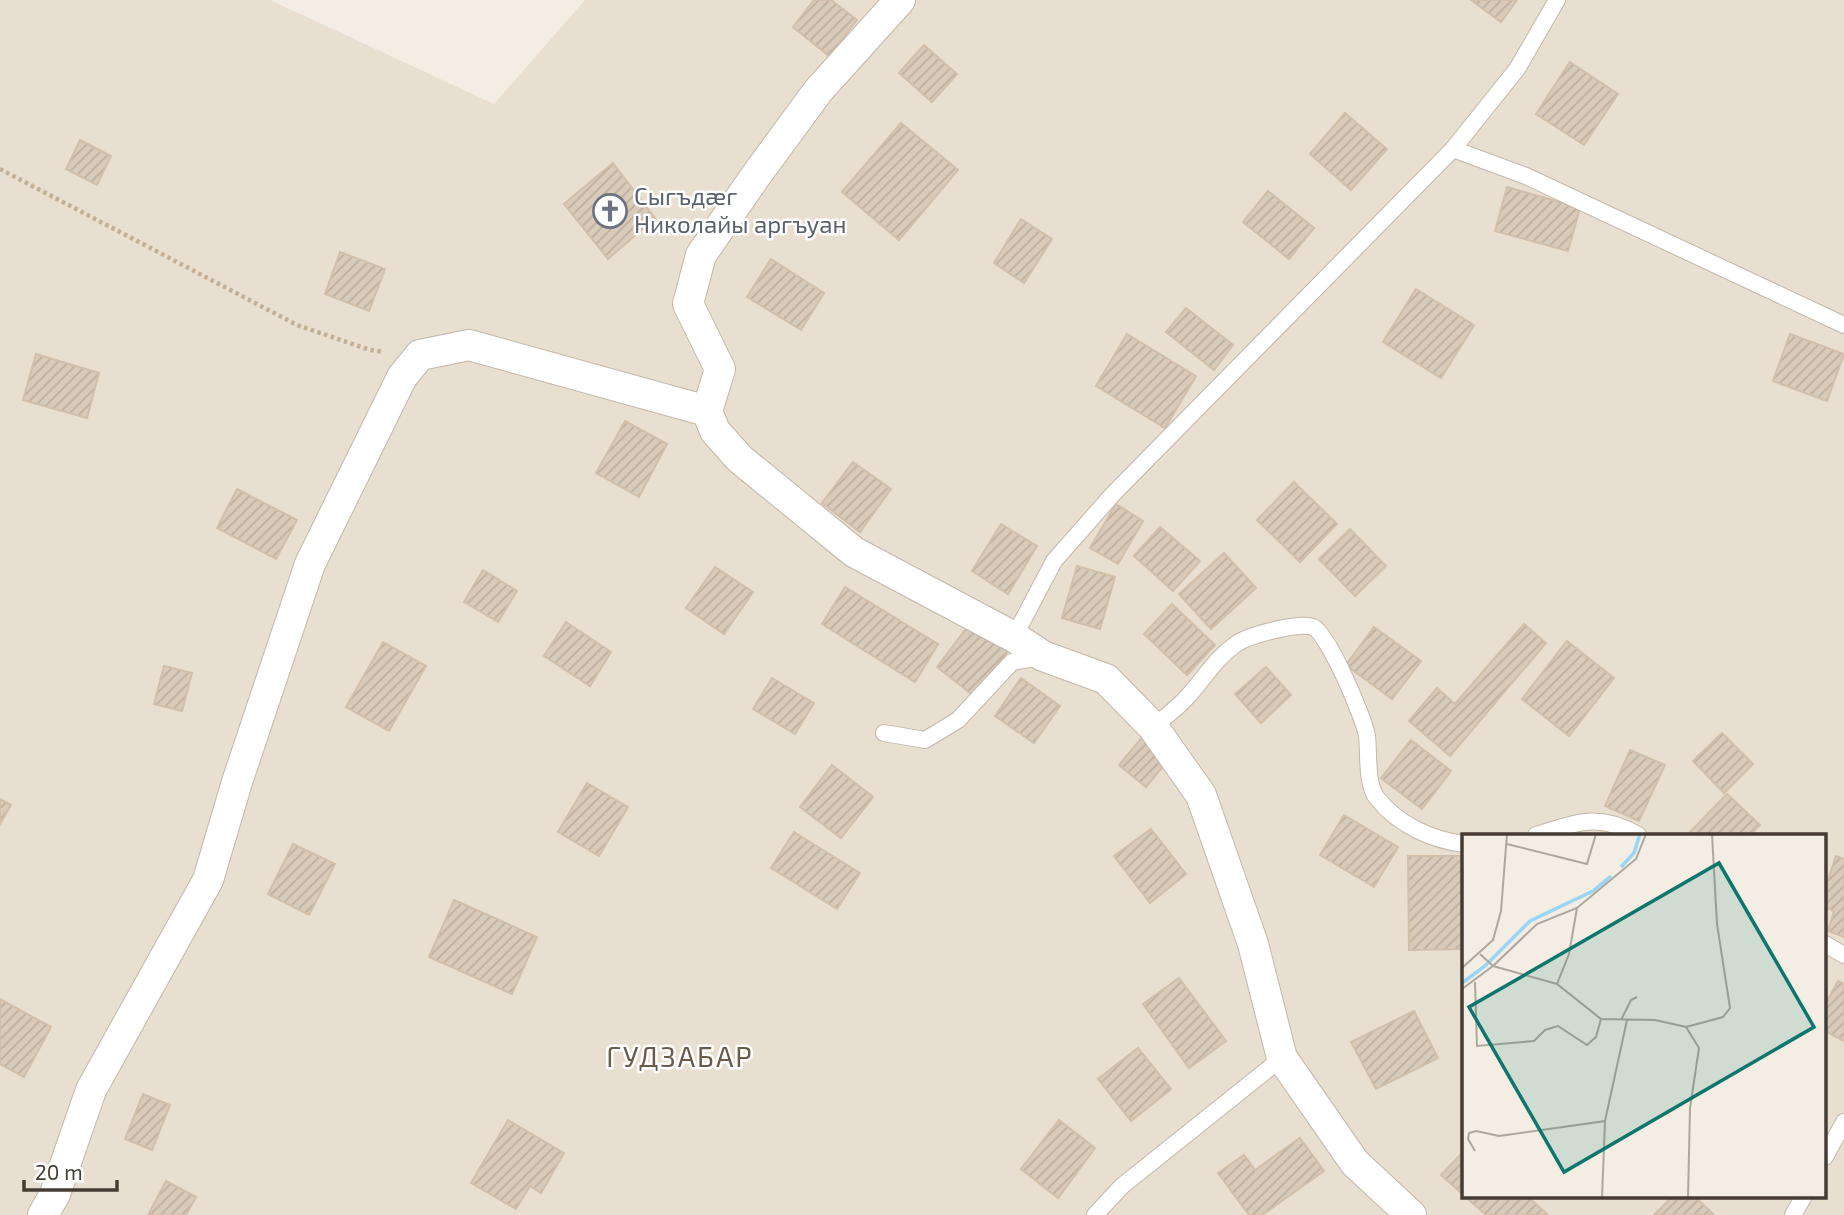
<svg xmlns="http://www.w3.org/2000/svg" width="1844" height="1215" viewBox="0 0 1844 1215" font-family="'Exo 2',sans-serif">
  <defs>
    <pattern id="building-hatch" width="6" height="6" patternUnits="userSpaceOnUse" patternTransform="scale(1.75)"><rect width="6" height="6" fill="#d9cbba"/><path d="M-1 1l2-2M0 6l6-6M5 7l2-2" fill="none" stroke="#bcafa0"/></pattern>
  </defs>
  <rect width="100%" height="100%" fill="#f3ede3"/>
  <path fill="#e8dfd0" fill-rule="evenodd" d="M0,0H270L494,104L585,0H1844V1215H0ZM1464,835H1825V1196H1464Z"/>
  <g fill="url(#building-hatch)" stroke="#d1bfaa" stroke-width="2">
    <path d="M814,0H831L857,20L829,56L793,27Z"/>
    <path d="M1471,0H1517L1501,22Z"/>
    <path d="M924,45L957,74L932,102L899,73Z"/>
    <path d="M1570,62L1618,94L1584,145L1536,114Z"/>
    <path d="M1345,113L1387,149L1351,190L1310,154Z"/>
    <path d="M901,123L958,170L899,240L842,192Z"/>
    <path d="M80,140L111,156L97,185L66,169Z"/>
    <path d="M613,163L655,218L608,259L564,204Z"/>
    <path d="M1507,187L1580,208L1568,251L1495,231Z"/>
    <path d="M1268,191L1314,228L1289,259L1243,222Z"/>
    <path d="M1021,219L1052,239L1024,283L994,263Z"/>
    <path d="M340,252L385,269L369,311L325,294Z"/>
    <path d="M771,259L824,293L801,330L747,297Z"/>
    <path d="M1416,289L1474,325L1441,378L1383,342Z"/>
    <path d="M1186,308L1233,345L1214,370L1166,332Z"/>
    <path d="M1127,334L1196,376L1165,428L1096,386Z"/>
    <path d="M1790,334L1844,354L1827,401L1773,381Z"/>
    <path d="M36,354L99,373L87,418L23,400Z"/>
    <path d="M625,421L667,444L639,497L596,473Z"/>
    <path d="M853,462L891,489L860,532L822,503Z"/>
    <path d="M1294,482L1337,524L1300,562L1257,520Z"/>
    <path d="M237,489L297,520L276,559L217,528Z"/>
    <path d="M1116,504L1143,521L1118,564L1090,548Z"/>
    <path d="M1001,524L1037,546L1008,594L972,571Z"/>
    <path d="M1160,527L1200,561L1173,591L1134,556Z"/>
    <path d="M1350,529L1386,566L1355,596L1319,559Z"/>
    <path d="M1224,553L1256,588L1211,629L1179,594Z"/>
    <path d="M1077,566L1115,577L1100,629L1062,618Z"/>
    <path d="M715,567L753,592L724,634L686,608Z"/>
    <path d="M483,570L517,591L498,622L464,602Z"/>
    <path d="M845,587L938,644L915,682L822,624Z"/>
    <path d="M1172,604L1215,645L1187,675L1144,634Z"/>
    <path d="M975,617L1012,646L974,696L937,667Z"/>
    <path d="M566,622L611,652L590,686L544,656Z"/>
    <path d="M1524,624L1546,643L1450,756L1409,721L1437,688L1455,704Z"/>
    <path d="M1374,627L1421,661L1392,699L1346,665Z"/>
    <path d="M1567,641L1614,678L1569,736L1522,699Z"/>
    <path d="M383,642L426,666L389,731L346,707Z"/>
    <path d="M164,666L192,673L182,711L154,704Z"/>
    <path d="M1266,667L1291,695L1261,723L1235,694Z"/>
    <path d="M772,678L814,703L795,734L753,709Z"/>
    <path d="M1021,678L1060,706L1034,743L995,716Z"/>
    <path d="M1722,733L1753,764L1724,793L1693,761Z"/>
    <path d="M1144,735L1171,757L1146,787L1119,765Z"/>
    <path d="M1411,740L1451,771L1422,809L1381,778Z"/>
    <path d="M1630,750L1665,765L1639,821L1605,806Z"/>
    <path d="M832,765L873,797L841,838L800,807Z"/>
    <path d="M587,783L628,807L599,856L558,832Z"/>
    <path d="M1727,794L1760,825L1750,835H1687Z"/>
    <path d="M0,799L11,805L0,824Z"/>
    <path d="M1344,815L1398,847L1374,887L1320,855Z"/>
    <path d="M1151,829L1186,874L1150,903L1114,856Z"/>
    <path d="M794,832L860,873L837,909L771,868Z"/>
    <path d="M293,844L335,864L309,915L268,894Z"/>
    <path d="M1408,856H1464V949L1409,950Z"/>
    <path d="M1836,856L1844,859V937L1828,931L1834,911L1825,907V889Z"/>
    <path d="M454,900L537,937L512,994L429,957Z"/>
    <path d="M1179,978L1226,1041L1189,1068L1143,1004Z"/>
    <path d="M1838,981L1844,984V1041L1825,1031V1005Z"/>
    <path d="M0,999L51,1027L24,1077L0,1064Z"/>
    <path d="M1414,1011L1438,1058L1376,1089L1351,1042Z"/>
    <path d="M1138,1048L1171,1089L1131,1121L1098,1079Z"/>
    <path d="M143,1094L170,1105L152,1150L125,1139Z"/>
    <path d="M508,1120L564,1153L541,1193L530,1186L516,1209L471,1183Z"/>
    <path d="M1059,1120L1095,1148L1058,1198L1021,1169Z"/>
    <path d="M1300,1138L1324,1171L1262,1215H1249L1218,1173L1244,1155L1255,1170Z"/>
    <path d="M1464,1151V1196H1527L1548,1215H1486L1441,1175Z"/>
    <path d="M166,1181L196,1197L186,1215H148Z"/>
    <path d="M1673,1196H1694L1714,1215H1654Z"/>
  </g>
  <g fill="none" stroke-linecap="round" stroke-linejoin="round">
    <g stroke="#c2b7a8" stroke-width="18">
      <g id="lane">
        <path d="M1453,149L1517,69L1557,0"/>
        <path d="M1014,637L1054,561L1113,494L1453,149L1526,176L1844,325"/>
        <path d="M1153,727C1165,717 1179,707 1189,695C1205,677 1216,658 1236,644C1249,635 1298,622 1313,627C1328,633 1364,718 1367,736C1369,752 1366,785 1377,798C1398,825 1432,840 1464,844"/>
        <path d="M884,733L925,740L958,720L1012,662L1040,657"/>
        <path d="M1536,835C1576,823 1598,812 1638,835"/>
        <path d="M1825,944L1844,955"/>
        <path d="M1825,1157L1844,1122"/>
        <path d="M1095,1215L1122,1186L1282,1058"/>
        <path d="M1793,1215L1804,1196"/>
      </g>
    </g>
    <g stroke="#c2b7a8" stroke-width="32">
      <g id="street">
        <path d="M900,0L818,91L757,174L701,255L688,304L720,369L707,411L715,431L740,459L854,552L1014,637L1043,656L1106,679L1153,727L1201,795L1253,944L1282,1058L1355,1163L1411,1215"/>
        <path d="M43,1215L55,1194L91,1090L208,880L237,782L310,564L402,377L420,355L469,345L707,411"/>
      </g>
    </g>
    <path stroke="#c2af95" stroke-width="4.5" stroke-dasharray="3.5 3.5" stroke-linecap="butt" d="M0,169L297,325L370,350L384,352"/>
    <use href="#lane" stroke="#fff" stroke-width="16"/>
    <use href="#street" stroke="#fff" stroke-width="30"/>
  </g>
  <defs>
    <g id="church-ring" transform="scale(1.75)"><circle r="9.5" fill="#fff" stroke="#6b7280" stroke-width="1.5"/><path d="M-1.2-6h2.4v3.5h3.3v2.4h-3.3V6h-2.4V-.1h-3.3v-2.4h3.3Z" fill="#6b7280"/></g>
  </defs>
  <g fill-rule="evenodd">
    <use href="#church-ring" x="610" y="211"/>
  </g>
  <g text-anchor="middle" stroke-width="5" stroke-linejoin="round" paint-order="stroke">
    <g font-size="24" fill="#5b616d" stroke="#fff" text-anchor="start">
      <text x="634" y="205">Сыгъдæг<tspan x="634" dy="28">Николайы аргъуан</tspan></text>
    </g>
    <g font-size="28" letter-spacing="2" fill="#695a49" stroke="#fff">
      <text x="680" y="1067">ГУДЗАБАР</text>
    </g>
  </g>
  <g transform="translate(1462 834)">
    <rect width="364" height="364" fill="#f3ede3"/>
    <path fill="none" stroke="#99d6f6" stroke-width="3.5" d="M159,33L172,19L178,0M0,149L23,132L68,87L131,57L149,42"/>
    <path fill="none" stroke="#ada79d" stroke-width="2" d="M45,10L125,30L134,0M364,12V45M31,132L95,150L139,185L193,186L224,193L237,214L228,274L226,364M31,132L75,90L115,74L174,25L184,0M0,134L31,106L39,77L45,0M13,148L15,212L72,207L83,196L96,192L125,211L134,203L139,185M95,150L107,120L115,74M0,155L31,132L18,120M159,186L169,166L175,163M224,193L261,183L268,174L255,90L250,0M13,317L6,305L7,299L14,297L37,302L143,287L165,186M140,364L143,287"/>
    <path fill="#0f766e" fill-opacity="0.15" stroke="#0f766e" stroke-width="3.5" d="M257,29L352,193L102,338L7,173Z"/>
    <rect width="364" height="364" fill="none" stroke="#453d33" stroke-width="3.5"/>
  </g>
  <path d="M24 1180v10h93v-10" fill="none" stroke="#453d33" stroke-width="3.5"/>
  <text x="35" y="1180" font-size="21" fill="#453d33" stroke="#ffffff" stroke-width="5" paint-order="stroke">20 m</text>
</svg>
